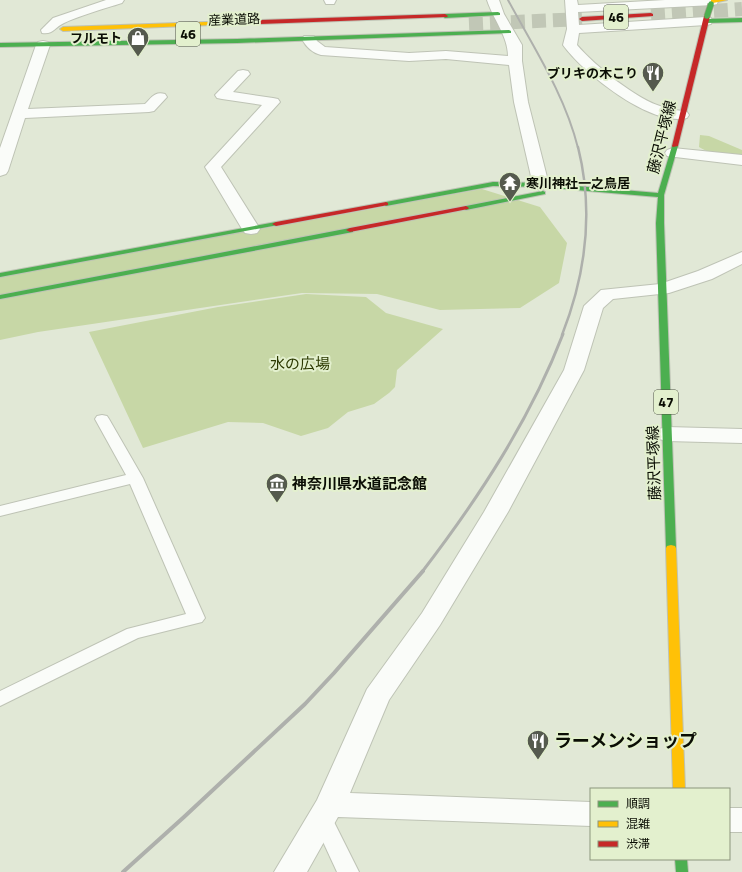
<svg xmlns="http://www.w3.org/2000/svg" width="742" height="872" viewBox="0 0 742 872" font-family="'Titillium Web','Noto Sans JP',sans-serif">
  <rect width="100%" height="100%" fill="#e1e8d6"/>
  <g fill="#c7d7a6">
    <path d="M700,135L709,136L742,150V154C729,156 709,154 699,147Z"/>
    <path d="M482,189L540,207L567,243L559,283L520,308L440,310L377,294L302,293L38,332L0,340V276Z"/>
    <path d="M306,294L366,297L386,313L443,329L397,370L395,387L389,393L374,404L348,412L328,428L301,436L263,423L228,422L143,448L89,332L218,307Z"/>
  </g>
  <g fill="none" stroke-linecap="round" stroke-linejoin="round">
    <g stroke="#c1c7b6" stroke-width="14" stroke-dasharray="14 7" stroke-linecap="butt">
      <path d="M651,15L742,9"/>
      <path d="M469,24L582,19"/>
    </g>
    <g stroke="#bec3b5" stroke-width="2">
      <g id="lane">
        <path d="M102,415L107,416L109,419L143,478L205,618L202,622L138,638L0,706V691L127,629L186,614L130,484L0,516V506L126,475L95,419L97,416Z"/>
        <path d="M322,810L329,812L359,872H337L312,818L315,812Z"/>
      </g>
    </g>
    <g stroke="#bec3b5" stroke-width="2">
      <g id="street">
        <path d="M106,0H124L122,3C103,9 82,15 64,23C55,27 53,35 42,33L41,30L53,18Z"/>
        <path d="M324,0H336L334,4H326Z"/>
        <path d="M487,0H499L504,14L522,45V61L528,102L549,185L547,188L541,190L535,188L533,185L514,102L509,65L446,59L409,61L321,55C313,53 306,47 302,39L304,36H314L317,41L325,47L409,53L446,51L508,56C508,36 493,19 487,0Z"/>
        <path d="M565,0H577L578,5L665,0H718L717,4L713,5L578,12L579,25L706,17L711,18L712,21L711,24L706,25L579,33L577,45C594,65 637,100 663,107C671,110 679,110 687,112L689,115L687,118C651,127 583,73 563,45L567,29Z"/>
        <path d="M43,41L48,42L50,45L28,109L145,104C152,97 155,91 165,94L167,97L154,111L149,112L25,118L8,171L6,174L0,176V148L36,45L38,42Z"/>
        <path d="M243,70L248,71L250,74L233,92L273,98L278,99L280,102L221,167L260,229L257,233L251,234L245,233L242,229L205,167L262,105L222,99L217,98L215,95L238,71Z"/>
        <path d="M673,148L742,155V165L667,156L665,153L667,150Z"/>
        <path d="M742,252V264L712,279L669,293L613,299L603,308L584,370L508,512L440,625L389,700L350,793L591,802V826L338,817L307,872H274L317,800L367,689L422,613L484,512L564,370L584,306L601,290L660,284L698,271Z"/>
        <path d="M667,427L742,429V443L667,441L659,439L656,434L659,429Z"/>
        <rect x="729" y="808" width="13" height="24"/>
      </g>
    </g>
    <g stroke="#bec3b5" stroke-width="2">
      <g id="fast">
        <path d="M498,12L500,13V15L445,18L442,16L445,14Z"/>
        <path d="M742,18V22L706,23L703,21L706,19Z"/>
        <path d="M509,30L511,31V33L237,43L0,47V43L237,39Z"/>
        <path d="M675,144L678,146L664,195V223L676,548L675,550H667L666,548L656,223L658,197L541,187L493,186L386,206L383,204L386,202L493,182L541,183L658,193L672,146Z"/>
        <path d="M543,191L545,192V194L466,210L463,208L466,206Z"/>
        <path d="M276,222L278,223V225L0,277V273Z"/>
        <path d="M350,228H353V232L0,299V295Z"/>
        <path d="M675,859H687L688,872H676Z"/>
      </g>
    </g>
    <g stroke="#bec3b5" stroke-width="2">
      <g id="slow">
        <path d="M711,0H727L713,3L711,2Z"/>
        <path d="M260,20L262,21V23L63,31L60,29L63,27Z"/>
        <path d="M671,545L675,546L676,548L685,789H673L666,548L667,546Z"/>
      </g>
    </g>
    <g stroke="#bec3b5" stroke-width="2">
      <g id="jam">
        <path d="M651,13L653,14V16L582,21L579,19L582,17Z"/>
        <path d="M445,14L448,16L447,17L260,24L257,22L260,20Z"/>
        <path d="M707,14L710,16L678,146L673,147L672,146L704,16Z"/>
        <path d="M386,202L388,203V205L276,226L272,224L276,222Z"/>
        <path d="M466,206L469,208L468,209L350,232L346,230L350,228Z"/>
      </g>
    </g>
    <use href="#lane" fill="#fafcf9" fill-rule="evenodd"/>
    <use href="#street" fill="#fafcf9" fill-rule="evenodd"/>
    <use href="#fast" fill="#4caf50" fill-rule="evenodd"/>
    <use href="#slow" fill="#ffc107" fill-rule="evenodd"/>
    <use href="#jam" fill="#c62828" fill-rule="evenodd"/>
    <path stroke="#aeb0ac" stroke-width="2" d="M508,0C534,48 565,95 578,148"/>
    <path stroke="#aeb0ac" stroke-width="2.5" d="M562,335C586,274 594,211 578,147"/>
    <path stroke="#aeb0ac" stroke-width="3" d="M422,572C478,499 530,420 563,334"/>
    <path stroke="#aeb0ac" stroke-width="4" d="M123,872L184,817L305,704L334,673L423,571"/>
    <g stroke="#99a285" stroke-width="7" stroke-linecap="butt">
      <path id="fast-bridge" d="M707,16L711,4"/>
    </g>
    <use href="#fast-bridge" stroke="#4caf50" stroke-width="5.5"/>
  </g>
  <defs>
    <g id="shop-pin" transform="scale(1.15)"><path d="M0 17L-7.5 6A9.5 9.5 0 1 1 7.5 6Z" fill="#555a4e" stroke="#e3f0ce"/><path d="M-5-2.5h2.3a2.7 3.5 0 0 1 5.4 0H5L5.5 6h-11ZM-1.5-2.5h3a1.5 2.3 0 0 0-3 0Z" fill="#fff"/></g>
    <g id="restaurant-pin" transform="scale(1.15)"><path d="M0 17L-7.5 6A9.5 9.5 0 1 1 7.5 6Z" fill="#555a4e" stroke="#e3f0ce"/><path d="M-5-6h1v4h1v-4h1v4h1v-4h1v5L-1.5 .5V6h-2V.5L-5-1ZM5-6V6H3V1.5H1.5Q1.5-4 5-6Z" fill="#fff"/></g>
    <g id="temple-pin" transform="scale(1.15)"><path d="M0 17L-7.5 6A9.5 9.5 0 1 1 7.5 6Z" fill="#555a4e" stroke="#e3f0ce"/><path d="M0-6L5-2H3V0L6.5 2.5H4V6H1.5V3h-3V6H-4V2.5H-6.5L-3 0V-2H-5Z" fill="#fff"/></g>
    <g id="museum-pin" transform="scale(1.15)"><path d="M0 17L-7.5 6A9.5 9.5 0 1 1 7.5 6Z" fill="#555a4e" stroke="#e3f0ce"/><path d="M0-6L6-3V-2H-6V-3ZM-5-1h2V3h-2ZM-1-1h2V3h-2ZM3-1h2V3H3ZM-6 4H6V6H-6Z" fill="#fff"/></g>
  </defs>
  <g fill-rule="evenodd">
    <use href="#shop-pin" x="138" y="38"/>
    <use href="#restaurant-pin" x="653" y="73"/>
    <use href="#temple-pin" x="510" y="183"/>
    <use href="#museum-pin" x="277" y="484"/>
    <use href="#restaurant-pin" x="538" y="741"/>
  </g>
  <g text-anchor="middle" stroke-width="4" stroke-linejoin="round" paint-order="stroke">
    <g font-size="13" fill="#0a0d04" stroke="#e3f0ce">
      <text transform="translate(234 19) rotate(-2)" y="5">産業道路</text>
    </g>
    <g font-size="13" font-weight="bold" fill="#0a0d04" stroke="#e3f0ce" text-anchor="end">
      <text x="122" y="43">フルモト</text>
      <text x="638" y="78">ブリキの木こり</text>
      <text x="526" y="188" text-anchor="start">寒川神社一之鳥居</text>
    </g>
    <g fill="#e3f0ce" stroke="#4b5141" stroke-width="1">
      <rect x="604" y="5" width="24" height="24" rx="3"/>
      <rect x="176" y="22" width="24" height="24" rx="3"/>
      <rect x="654" y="390" width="24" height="24" rx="3"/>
    </g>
    <g font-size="14" font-weight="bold" fill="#0a0d04">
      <text x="616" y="22">46</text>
      <text x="188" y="39">46</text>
      <text x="666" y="407">47</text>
    </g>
    <g font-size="15" fill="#0a0d04" stroke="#e3f0ce">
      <text transform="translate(662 137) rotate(-76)" y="5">藤沢平塚線</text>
      <text transform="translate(654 463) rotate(-92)" y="5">藤沢平塚線</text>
    </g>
    <g font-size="15" fill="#2b3900" stroke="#e3f0ce">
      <text x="300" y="369">水の広場</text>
    </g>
    <g font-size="15" font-weight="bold" fill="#0a0d04" stroke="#e3f0ce" text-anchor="start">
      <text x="292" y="489">神奈川県水道記念館</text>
    </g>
    <g font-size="18" font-weight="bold" fill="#0a0d04" stroke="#e3f0ce" text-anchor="start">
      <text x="554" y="747">ラーメンショップ</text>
    </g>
  </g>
  <rect x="590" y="788" width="140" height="72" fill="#e3f0ce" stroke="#8c957d"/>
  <rect x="598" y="801" width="20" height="6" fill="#4caf50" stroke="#8c957d"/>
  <text x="626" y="808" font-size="12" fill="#0a0d04">順調</text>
  <rect x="598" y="821" width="20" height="6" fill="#ffc107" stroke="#8c957d"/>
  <text x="626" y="828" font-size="12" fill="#0a0d04">混雑</text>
  <rect x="598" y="841" width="20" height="6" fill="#c62828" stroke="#8c957d"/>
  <text x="626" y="848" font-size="12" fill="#0a0d04">渋滞</text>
</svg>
